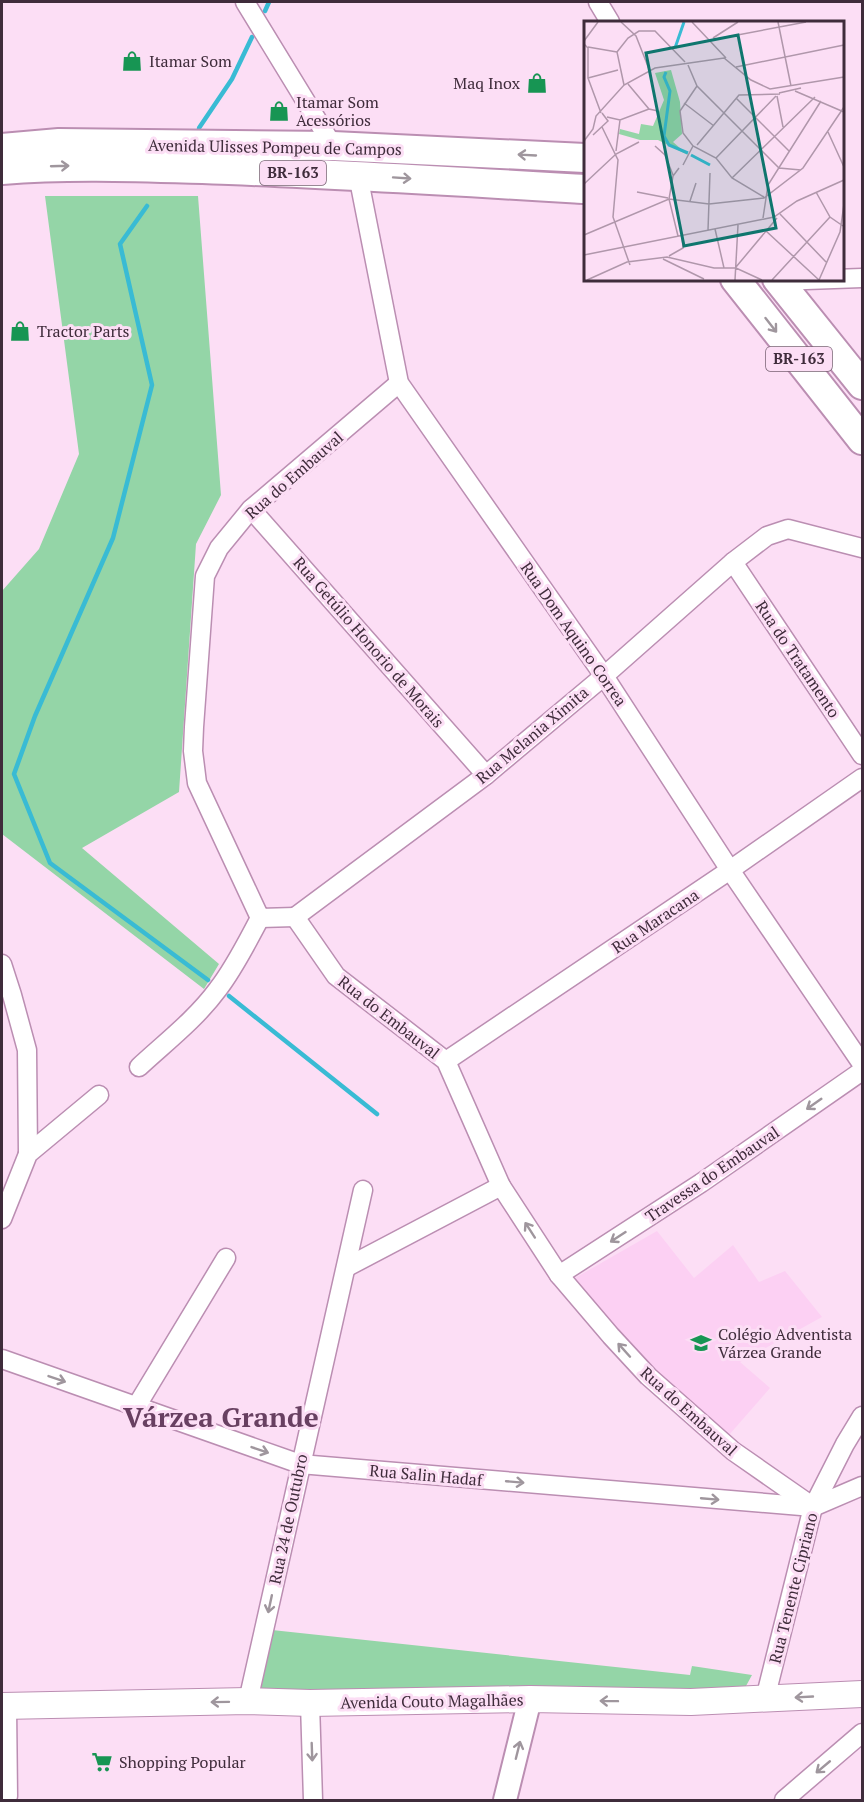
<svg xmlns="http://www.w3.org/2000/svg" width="864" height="1802" viewBox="0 0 864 1802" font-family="'PT Serif',serif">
  <rect width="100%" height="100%" fill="#fcdef5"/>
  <path fill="#fcd0f3" d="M657,1231L694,1278L733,1245L759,1282L785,1271L822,1317L740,1362L770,1388L729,1435L653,1368L608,1324L575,1278Z"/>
  <g fill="#94d5a7">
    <path d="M45,196H198L221,495L196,544L179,792L82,848L219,964L204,989L2,834V591L39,549L79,454Z"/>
    <path d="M272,1630L690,1675L692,1666L752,1675L746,1686L728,1694L261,1690Z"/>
  </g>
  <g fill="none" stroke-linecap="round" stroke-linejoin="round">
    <g stroke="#39bbd4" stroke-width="4.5">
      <path d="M265,11L269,2"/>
      <path d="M199,128L232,79L252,37"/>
      <path d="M147,206L120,244L152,385L113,538L35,716L14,774L50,863L208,980"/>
      <path d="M229,996L377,1114"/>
    </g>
    <g stroke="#bb8eb2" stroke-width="21">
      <g id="minor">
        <path d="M245,2L333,146"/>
        <path d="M598,2L610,22"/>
        <path d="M358,175L399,383L604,676L730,870L862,1064"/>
        <path d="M778,281L862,278"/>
        <path d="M251,509L486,775"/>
        <path d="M733,562L862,755"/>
        <path d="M295,917L336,976L446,1061L501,1186L559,1275L611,1336L648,1376L733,1451L812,1506"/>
        <path d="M295,917L486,775L604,676L733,562L767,536L788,529L862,548"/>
        <path d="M295,917L260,918L197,783L193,751L194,727L205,576L219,548L251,509L399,383"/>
        <path d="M2,964L12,995L27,1050L28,1154"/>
        <path d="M446,1061L730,870L862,778"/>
        <path d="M139,1067C166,1042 196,1019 218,989C235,967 247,942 260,918"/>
        <path d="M2,1219L28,1154L99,1095"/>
        <path d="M347,1267L501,1186"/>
        <path d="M559,1275L701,1183L862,1071"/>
        <path d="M2,1359L300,1464L813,1507L862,1486"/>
        <path d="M136,1407L226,1258"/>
        <path d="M765,1699L813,1507L845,1444L862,1416"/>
        <path d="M248,1701L363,1190"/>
        <path d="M310,1703L313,1800"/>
        <path d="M6,1800L8,1796L7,1706"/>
        <path d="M784,1800L862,1733"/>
      </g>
    </g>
    <g stroke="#bb8eb2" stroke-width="26">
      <path id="tertiary" d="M505,1800L530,1699"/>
    </g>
    <g stroke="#bb8eb2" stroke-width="28">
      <path id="secondary" d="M2,1706L248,1701L310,1703L530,1699L691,1702L862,1694"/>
    </g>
    <g stroke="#bb8eb2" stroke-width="32">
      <g id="primary">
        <path d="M2,148L59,143L333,146L585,158"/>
        <path d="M2,170C78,164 153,168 229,170C348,175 466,182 585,189"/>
        <path d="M735,279L862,440"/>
        <path d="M777,279L862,385"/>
      </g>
    </g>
    <use href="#minor" stroke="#fff" stroke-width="18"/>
    <use href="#tertiary" stroke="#fff" stroke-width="22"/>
    <use href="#secondary" stroke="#fff" stroke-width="26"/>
    <use href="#primary" stroke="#fff" stroke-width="28"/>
  </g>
  <defs><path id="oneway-shaft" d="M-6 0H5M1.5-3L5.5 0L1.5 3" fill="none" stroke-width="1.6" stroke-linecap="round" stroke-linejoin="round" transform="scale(1.5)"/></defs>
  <g stroke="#9f969d">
    <use href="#oneway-shaft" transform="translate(527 155) rotate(-177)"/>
    <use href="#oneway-shaft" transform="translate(60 166) rotate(-2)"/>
    <use href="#oneway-shaft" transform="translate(402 178) rotate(4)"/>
    <use href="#oneway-shaft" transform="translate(771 325) rotate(52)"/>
    <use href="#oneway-shaft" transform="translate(814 1104) rotate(145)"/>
    <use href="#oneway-shaft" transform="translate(530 1230) rotate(-123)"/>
    <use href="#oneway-shaft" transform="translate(618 1237) rotate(147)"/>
    <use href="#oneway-shaft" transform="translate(624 1350) rotate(-132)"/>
    <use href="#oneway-shaft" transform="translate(57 1379) rotate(19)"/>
    <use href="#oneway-shaft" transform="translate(260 1450) rotate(19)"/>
    <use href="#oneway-shaft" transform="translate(515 1482) rotate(5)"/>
    <use href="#oneway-shaft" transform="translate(710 1499) rotate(5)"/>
    <use href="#oneway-shaft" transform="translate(270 1604) rotate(102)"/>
    <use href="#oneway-shaft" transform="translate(804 1697) rotate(177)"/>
    <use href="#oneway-shaft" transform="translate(609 1701) rotate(-179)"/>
    <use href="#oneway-shaft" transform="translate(220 1702) rotate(179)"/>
    <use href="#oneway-shaft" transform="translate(518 1750) rotate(-76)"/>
    <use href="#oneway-shaft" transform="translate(312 1752) rotate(88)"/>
    <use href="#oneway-shaft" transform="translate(823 1767) rotate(140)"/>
  </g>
  <defs>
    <g id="shop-bare" transform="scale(1.62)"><path d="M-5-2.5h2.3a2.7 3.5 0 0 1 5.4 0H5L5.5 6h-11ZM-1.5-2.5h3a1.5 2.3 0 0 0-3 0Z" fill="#179553" stroke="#fcdef5" stroke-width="2.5" paint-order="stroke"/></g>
    <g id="school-bare" transform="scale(1.62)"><path d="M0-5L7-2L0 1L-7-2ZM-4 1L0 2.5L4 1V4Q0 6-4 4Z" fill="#179553" stroke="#fcdef5" stroke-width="2.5" paint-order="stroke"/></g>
    <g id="supermarket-bare" transform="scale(1.62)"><path d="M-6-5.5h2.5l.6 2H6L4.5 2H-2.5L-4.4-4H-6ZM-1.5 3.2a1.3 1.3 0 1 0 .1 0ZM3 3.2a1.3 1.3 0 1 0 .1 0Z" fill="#179553" stroke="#fcdef5" stroke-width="2.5" paint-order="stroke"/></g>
  </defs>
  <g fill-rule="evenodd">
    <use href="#shop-bare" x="132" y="61"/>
    <use href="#shop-bare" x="537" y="83"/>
    <use href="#shop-bare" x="279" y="111"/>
    <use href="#shop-bare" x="20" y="331"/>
    <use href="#school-bare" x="701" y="1343"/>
    <use href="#supermarket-bare" x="102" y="1762"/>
  </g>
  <g text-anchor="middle" stroke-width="6" stroke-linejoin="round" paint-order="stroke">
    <g fill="#fcdef5" stroke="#786173" stroke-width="1.5">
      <rect x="260" y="161" width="66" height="24" rx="4.5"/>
      <rect x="766" y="347" width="66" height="24" rx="4.5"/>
    </g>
    <g font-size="15" font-weight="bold" fill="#3f2c3b">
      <text x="293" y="178">BR-163</text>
      <text x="799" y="364">BR-163</text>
    </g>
    <g font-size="16" fill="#3f2c3b" stroke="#fcdef5" text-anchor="start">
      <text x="149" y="67">Itamar Som</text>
      <text x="520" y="89" text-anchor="end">Maq Inox</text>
      <text x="296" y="108">Itamar Som<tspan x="296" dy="18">Acessórios</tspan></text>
      <text x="37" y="337">Tractor Parts</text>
      <text x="718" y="1340">Colégio Adventista<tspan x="718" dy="18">Várzea Grande</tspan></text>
      <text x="119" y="1768">Shopping Popular</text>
    </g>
    <g font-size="16" fill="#3f2c3b" stroke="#fcdef5">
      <text transform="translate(275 147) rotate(1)" y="6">Avenida Ulisses Pompeu de Campos</text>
      <text transform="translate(294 475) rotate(-41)" y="6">Rua do Embauval</text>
      <text transform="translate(574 634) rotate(55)" y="6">Rua Dom Aquino Correa</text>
      <text transform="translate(369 642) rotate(49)" y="6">Rua Getúlio Honorio de Morais</text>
      <text transform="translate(798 659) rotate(56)" y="6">Rua do Tratamento</text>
      <text transform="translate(532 735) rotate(-40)" y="6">Rua Melania Ximita</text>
      <text transform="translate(655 921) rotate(-34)" y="6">Rua Maracana</text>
      <text transform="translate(389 1017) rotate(38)" y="6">Rua do Embauval</text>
      <text transform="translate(712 1174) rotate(-34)" y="6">Travessa do Embauval</text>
      <text transform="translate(689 1411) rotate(42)" y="6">Rua do Embauval</text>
      <text transform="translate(426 1475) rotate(5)" y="6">Rua Salin Hadaf</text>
      <text transform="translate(288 1519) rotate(-78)" y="6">Rua 24 de Outubro</text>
      <text transform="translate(793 1588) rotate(-76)" y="6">Rua Tenente Cipriano</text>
      <text transform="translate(432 1701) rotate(-1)" y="6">Avenida Couto Magalhães</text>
    </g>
    <g font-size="28" font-weight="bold" fill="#684061" stroke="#fcdef5">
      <text x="221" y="1427">Várzea Grande</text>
    </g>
  </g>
  <g transform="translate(584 21)">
    <rect width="260" height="260" fill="#fcdef5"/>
    <path d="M87,49L96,81L98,113L89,121L104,134L74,119H56L35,113L36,108L55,113L57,103L69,105L80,79L71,52Z" fill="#94d5a7"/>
    <path fill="none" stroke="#39bbd4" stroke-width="3" d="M91,27L100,1M82,51L80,56L86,70L80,115L85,124L104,132M107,134L126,144"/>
    <path fill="none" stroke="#b097ab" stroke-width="1.5" d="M37,1L52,15L65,48M108,1L142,37M194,1L207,65M129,17L154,1M127,19L222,1M0,20L14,1M0,23L4,27V57L17,92M4,26L33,31M104,44L113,65L195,147L217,149M152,46L260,24M4,57L34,49M44,63L65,88L74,90M40,64L33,31L44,17L55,10H71L101,41M113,65L96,90L99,112L109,125L132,137L148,157L180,176M211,70L260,91M195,72L217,67M193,75L199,106M152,77L205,130M100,82L130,105M23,96L36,99L65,88M18,106L34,139L29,196L46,244M244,111L260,146M9,114L24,100L18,92M0,120L9,108L12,95L40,64L71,47L140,37L167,59L186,68L260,56M113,124L155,74L196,73M71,125L81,134L89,154M32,130L36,99M132,137L192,75M99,144L109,125M148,157L231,76M0,163L32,133L55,121M53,171L84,177M232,171L246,196L259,205M106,180L112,162M196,193L242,241M179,197L184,164L237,80M131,208L140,247M124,209L126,152M182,210L235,259M0,214L85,178L125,183L180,177L219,147L260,86M94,215L85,178L89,155L95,147M0,234L190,196L213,180L260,159M85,235L99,227L98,215M79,238L120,258M152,246L193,197M3,259L43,241L83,236L130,247H152L178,259M151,259L154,204M188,259L246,196M235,259L256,211L260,183"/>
    <path fill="#0f766e" fill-opacity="0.15" stroke="#0f766e" stroke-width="3" d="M154,14L192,207L100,225L62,32Z"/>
    <rect width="260" height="260" fill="none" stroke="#3f2c3b" stroke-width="3"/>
  </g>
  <rect width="864" height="1802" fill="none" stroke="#3f2c3b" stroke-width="6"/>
</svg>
